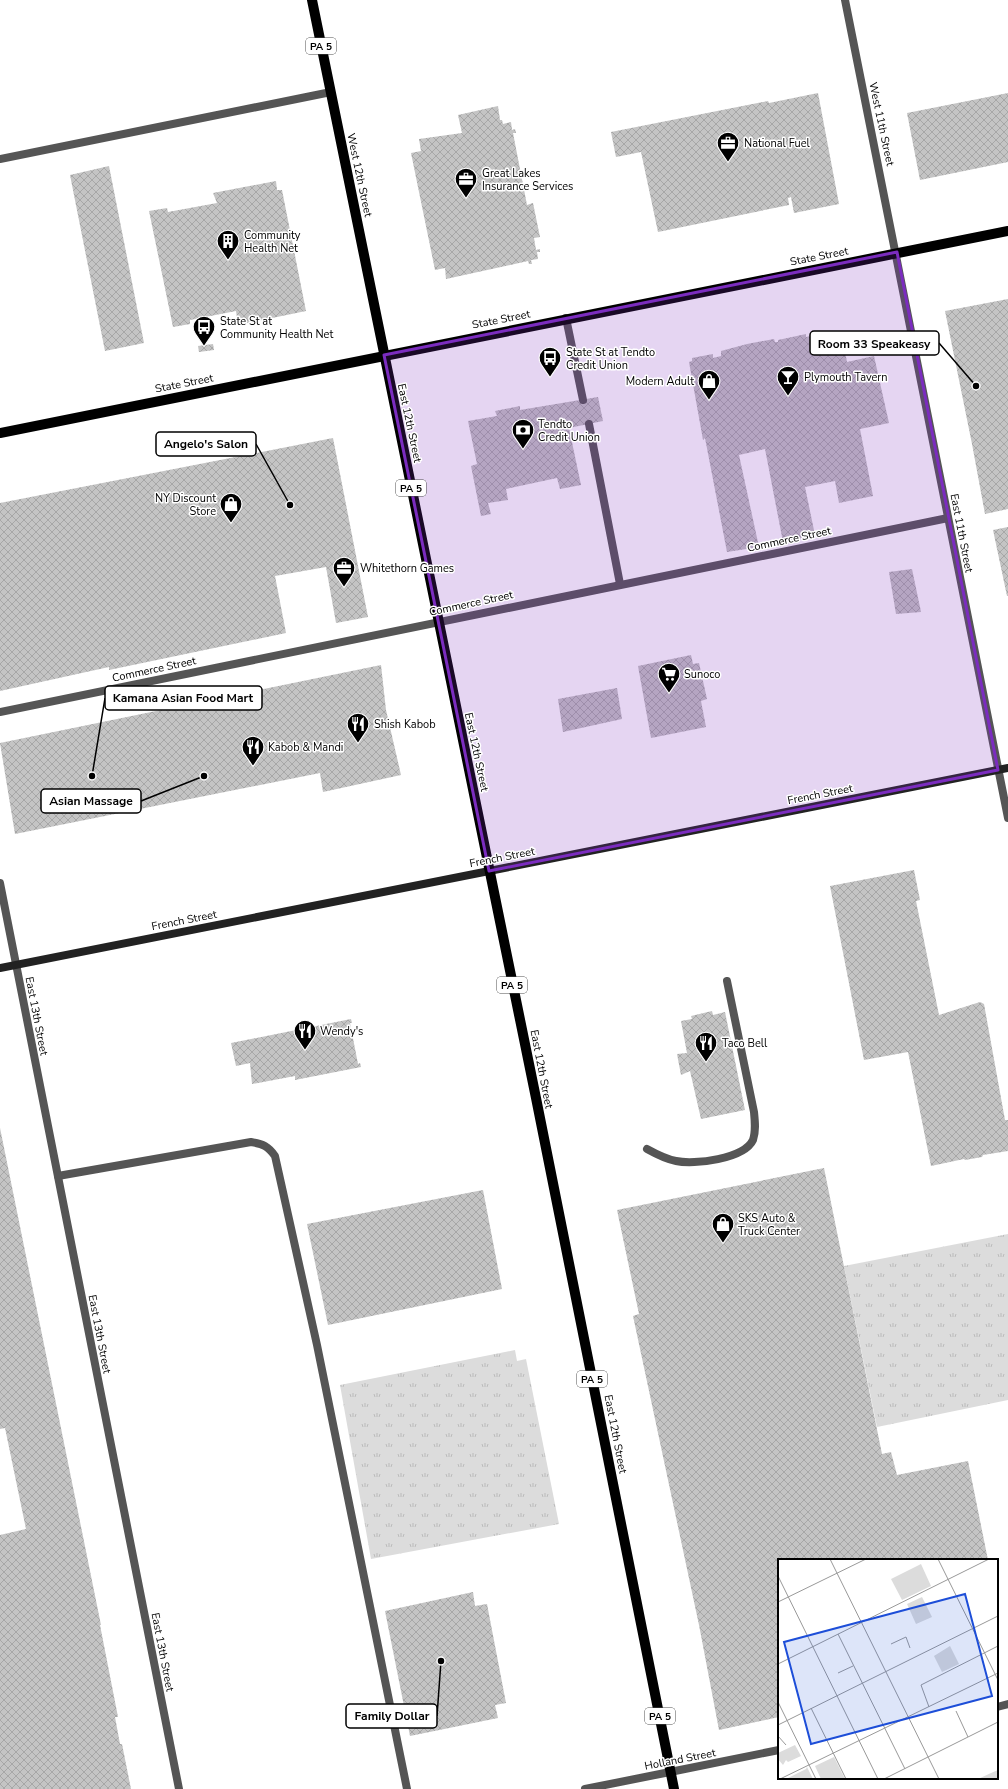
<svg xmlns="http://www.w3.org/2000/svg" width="1008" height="1789" viewBox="0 0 1008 1789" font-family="'Nunito Sans',sans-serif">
  <defs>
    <pattern id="grass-tufts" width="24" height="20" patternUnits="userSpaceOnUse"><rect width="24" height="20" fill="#dcdcdc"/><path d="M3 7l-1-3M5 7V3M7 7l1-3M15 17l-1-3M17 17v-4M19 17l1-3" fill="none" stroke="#bbb"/></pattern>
    <pattern id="building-cross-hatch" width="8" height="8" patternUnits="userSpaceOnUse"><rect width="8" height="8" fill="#c4c4c4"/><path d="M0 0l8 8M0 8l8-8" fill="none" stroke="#a7a7a7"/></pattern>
  </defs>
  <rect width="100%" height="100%" fill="#fff"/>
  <g fill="url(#grass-tufts)">
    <path d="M1008,1234V1400L877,1427L844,1266Z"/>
    <path d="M515,1350L517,1361L526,1359L559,1524L371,1559L340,1385Z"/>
  </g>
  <g fill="url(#building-cross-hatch)">
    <path d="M818,93L839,204L794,213L791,197L788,198L789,205L658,232L641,152L616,157L611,132L768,101L769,103Z"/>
    <path d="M1008,93V162L920,180L907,113Z"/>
    <path d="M498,106L500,120H502L503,124L511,122L512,130L515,129L516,133H513L527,205L533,203L540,237L534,238L536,250L540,249V252H537L538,259L531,260L532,264H529L528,261L446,279L445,268L435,270L411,153L421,151L419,139L462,133L458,115Z"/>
    <path d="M109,166L144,343L105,351L70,175Z"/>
    <path d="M276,181L277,190H282L306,311L238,325L236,311L190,320V324L173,327L149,211L167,208L168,212L217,203L213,193Z"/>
    <path d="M1008,299V509L985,514L972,444L945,311Z"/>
    <path d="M841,331L847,362L874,356L889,423L860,429L873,496L839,503L835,481L805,487L815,535L783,542L765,449L739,455L759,547L727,552L705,438L703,440L689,362L692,361V358L713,354V358L721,356V351L747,344L774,339L775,342H778V340L806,334V337Z"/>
    <path d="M213,344L214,350L199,352L198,346Z"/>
    <path d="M598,397L603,421L569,428L581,485L560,489L557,478L506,489L508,500L488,503L491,514L481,516L471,466L477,464L468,421L497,416L495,411L520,406V410Z"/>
    <path d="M333,438L368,617L336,623L326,567L275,576L286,633L109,670V667L0,691V503Z"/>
    <path d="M1008,527V596H1007L993,530Z"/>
    <path d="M912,569L921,612L896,614L889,572Z"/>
    <path d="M691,655L693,664L699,663L707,699L701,701L706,727L651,738L638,666Z"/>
    <path d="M381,665L386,710L401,775L323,792L320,773L15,834L0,743Z"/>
    <path d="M617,688L622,719L563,732L558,699Z"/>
    <path d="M914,870L920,900L916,901L939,1015L980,1002L984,1004L1005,1120H1008V1151L983,1155L982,1157L965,1160L964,1159L931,1166L908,1052L864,1060L830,886Z"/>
    <path d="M712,1011L713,1015L725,1012L745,1110L701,1119L690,1071L681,1075L677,1054L687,1053L681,1021L692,1019L691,1016Z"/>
    <path d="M351,1019L352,1023H350L358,1064L360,1063L361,1067L295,1080V1076L252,1084L250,1063L236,1066L231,1043Z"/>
    <path d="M0,1128L101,1625H100L118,1717H115L120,1744H122L131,1789H0V1535L26,1529L5,1428L0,1429Z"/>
    <path d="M824,1168L882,1454L891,1452L897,1475L968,1461L988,1560H779V1717L719,1730L699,1625L633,1316L639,1314L617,1210Z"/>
    <path d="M483,1190L502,1289L328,1325L307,1224Z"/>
    <path d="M473,1592L475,1606L487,1604L506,1703L495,1705L498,1718L410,1736L385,1611Z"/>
  </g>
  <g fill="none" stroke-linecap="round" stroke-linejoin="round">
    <g stroke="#555" stroke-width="8">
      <path d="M0,159L331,92"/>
      <path d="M566,318L583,400"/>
      <path d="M589,424L620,584"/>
      <path d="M0,712L948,518"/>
      <path d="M647,1149C656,1154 665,1159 676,1161C694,1165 744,1159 753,1140C756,1131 755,1122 754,1112L727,981"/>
      <path d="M58,1176L251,1142C263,1144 268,1146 275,1156L317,1345L407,1789"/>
    </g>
    <g stroke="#555" stroke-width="8">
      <path d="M845,0C900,272 953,545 1008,818"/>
      <path d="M0,883L179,1789"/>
      <path d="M585,1789L670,1772"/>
    </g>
    <g stroke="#555" stroke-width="8">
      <path d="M997,1707L1008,1704"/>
      <path d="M670,1772L779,1750"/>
    </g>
    <path stroke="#222" stroke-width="8" d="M0,968L1008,768"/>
    <g stroke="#000" stroke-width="10">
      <path d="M312,0L536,1098L674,1789"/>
      <path d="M0,433L1008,231"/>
    </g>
  </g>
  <path fill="#7b2cbf" fill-opacity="0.2" stroke="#7b2cbf" stroke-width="3" stroke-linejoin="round" d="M897,252L998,770L489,871L384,355Z"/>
  <defs>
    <g id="office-pin" transform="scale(1.15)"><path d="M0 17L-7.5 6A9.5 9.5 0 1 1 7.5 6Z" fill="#000" stroke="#fff"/><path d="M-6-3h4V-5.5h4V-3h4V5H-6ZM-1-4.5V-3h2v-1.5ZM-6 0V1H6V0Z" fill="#fff"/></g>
    <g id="building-pin" transform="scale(1.15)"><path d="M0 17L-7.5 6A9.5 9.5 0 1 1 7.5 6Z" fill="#000" stroke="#fff"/><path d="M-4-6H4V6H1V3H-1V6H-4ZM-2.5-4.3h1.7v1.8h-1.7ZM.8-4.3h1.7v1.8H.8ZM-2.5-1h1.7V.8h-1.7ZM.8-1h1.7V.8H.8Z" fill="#fff"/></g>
    <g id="bus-pin" transform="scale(1.15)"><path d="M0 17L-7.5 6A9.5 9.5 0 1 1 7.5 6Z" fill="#000" stroke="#fff"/><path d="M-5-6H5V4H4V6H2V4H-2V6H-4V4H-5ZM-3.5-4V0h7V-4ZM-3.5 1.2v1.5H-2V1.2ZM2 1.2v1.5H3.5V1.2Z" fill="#fff"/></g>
    <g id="bar-pin" transform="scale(1.15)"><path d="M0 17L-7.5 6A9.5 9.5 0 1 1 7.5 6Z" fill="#000" stroke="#fff"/><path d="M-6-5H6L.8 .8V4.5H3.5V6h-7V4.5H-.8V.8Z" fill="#fff"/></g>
    <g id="shop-pin" transform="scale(1.15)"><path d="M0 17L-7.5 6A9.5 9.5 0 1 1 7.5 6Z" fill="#000" stroke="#fff"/><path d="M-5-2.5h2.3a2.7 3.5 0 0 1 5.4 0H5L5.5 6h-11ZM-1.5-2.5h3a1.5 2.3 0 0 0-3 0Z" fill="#fff"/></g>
    <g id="bank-pin" transform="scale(1.15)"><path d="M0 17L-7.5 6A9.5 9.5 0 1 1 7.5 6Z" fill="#000" stroke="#fff"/><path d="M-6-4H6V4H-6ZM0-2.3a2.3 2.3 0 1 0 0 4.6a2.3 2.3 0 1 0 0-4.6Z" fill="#fff"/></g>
    <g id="supermarket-pin" transform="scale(1.15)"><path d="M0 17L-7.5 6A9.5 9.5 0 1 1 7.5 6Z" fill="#000" stroke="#fff"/><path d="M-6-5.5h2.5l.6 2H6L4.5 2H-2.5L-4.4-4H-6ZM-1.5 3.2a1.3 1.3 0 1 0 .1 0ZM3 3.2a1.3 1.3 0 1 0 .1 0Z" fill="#fff"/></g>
    <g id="restaurant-pin" transform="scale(1.15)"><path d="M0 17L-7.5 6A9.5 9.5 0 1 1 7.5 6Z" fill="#000" stroke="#fff"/><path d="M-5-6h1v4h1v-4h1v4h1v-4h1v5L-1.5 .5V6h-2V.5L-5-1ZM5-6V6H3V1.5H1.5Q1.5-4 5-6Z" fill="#fff"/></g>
  </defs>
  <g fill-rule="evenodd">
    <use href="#office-pin" x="728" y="143"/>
    <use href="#office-pin" x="466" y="179"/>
    <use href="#building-pin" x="228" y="241"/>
    <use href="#bus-pin" x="204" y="327"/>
    <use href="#bus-pin" x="550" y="358"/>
    <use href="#bar-pin" x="788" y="377"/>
    <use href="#shop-pin" x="709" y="381"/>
    <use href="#bank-pin" x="523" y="430"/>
    <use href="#shop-pin" x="231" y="504"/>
    <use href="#office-pin" x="344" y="568"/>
    <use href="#supermarket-pin" x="669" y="674"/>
    <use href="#restaurant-pin" x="358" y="724"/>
    <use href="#restaurant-pin" x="253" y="747"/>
    <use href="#restaurant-pin" x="305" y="1031"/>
    <use href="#restaurant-pin" x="706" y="1043"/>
    <use href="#shop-pin" x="723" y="1224"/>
  </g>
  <g text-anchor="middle" stroke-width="3" stroke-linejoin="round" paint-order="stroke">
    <g fill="#fff" stroke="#4c4c4c" stroke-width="1">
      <rect x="306" y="38" width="30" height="16" rx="3"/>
      <rect x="396" y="480" width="30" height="16" rx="3"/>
      <rect x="497" y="977" width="30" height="16" rx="3"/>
      <rect x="577" y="1371" width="30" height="16" rx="3"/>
      <rect x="645" y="1708" width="30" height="16" rx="3"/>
    </g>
    <g font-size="10" font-weight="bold" fill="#000">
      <text x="321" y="50">PA 5</text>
      <text x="411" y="492">PA 5</text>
      <text x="512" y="989">PA 5</text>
      <text x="592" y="1383">PA 5</text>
      <text x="660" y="1720">PA 5</text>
    </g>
    <g font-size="11" fill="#000" stroke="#fff">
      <text transform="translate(882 124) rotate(78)" y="4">West 11th Street</text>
      <text transform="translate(360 175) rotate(78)" y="4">West 12th Street</text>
      <text transform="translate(819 256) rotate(-11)" y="4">State Street</text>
      <text transform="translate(501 319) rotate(-11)" y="4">State Street</text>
      <text transform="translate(184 383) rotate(-11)" y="4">State Street</text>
      <text transform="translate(410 423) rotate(78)" y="4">East 12th Street</text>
      <text transform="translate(962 533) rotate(79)" y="4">East 11th Street</text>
      <text transform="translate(789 539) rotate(-12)" y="4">Commerce Street</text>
      <text transform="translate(471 603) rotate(-12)" y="4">Commerce Street</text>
      <text transform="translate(154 669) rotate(-12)" y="4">Commerce Street</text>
      <text transform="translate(477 752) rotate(78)" y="4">East 12th Street</text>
      <text transform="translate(820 794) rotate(-11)" y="4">French Street</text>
      <text transform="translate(502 857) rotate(-11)" y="4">French Street</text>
      <text transform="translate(184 920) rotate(-11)" y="4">French Street</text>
      <text transform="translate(37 1016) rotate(79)" y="4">East 13th Street</text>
      <text transform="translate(542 1069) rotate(79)" y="4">East 12th Street</text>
      <text transform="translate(100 1334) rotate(79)" y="4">East 13th Street</text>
      <text transform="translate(616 1434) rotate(79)" y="4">East 12th Street</text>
      <text transform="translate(163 1652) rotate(79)" y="4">East 13th Street</text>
      <text transform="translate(680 1759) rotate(-11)" y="4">Holland Street</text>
    </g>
    <g font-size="11" fill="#000" stroke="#fff" text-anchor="start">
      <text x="744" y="147">National Fuel</text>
      <text x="482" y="177">Great Lakes<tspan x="482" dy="13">Insurance Services</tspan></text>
      <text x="244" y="239">Community<tspan x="244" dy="13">Health Net</tspan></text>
      <text x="220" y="325">State St at<tspan x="220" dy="13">Community Health Net</tspan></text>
      <text x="566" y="356">State St at Tendto<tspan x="566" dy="13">Credit Union</tspan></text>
      <text x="804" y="381">Plymouth Tavern</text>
      <text x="694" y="385" text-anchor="end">Modern Adult</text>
      <text x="538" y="428">Tendto<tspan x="538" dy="13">Credit Union</tspan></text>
      <text x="216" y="502" text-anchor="end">NY Discount<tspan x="216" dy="13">Store</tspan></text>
      <text x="360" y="572">Whitethorn Games</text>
      <text x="684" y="678">Sunoco</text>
      <text x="374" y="728">Shish Kabob</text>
      <text x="268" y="751">Kabob &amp; Mandi</text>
      <text x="320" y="1035">Wendy's</text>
      <text x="722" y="1047">Taco Bell</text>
      <text x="738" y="1222">SKS Auto &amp;<tspan x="738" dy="13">Truck Center</tspan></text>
    </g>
  </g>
  <g transform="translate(778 1559)">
    <rect width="220" height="220" fill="#fff"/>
    <path d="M143,5L153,27L124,41L113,20ZM144,38L154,58L138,65L129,45ZM172,87L181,105L164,113L156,97ZM17,186L23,197L10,203L8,201L5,206L0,200V194ZM56,198L67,220H43L37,207ZM220,211V220H200L213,214Z" fill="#dcdcdc"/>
    <path d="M29,208L35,220H8L28,210Z" fill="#dcdcdc"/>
    <path fill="none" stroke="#999" stroke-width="1" d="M52,0L161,220M160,0L220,121M0,17L100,220M0,43L88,0M60,75L127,210M113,85L128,78L132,89M0,105L211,0M60,114L75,107M0,143L38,220M151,148L143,126L220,87M33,149L68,220M178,152L190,178M0,166L220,57M0,177L8,186M2,220L220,114M106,220L220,163"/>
    <path fill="#1d4ed8" fill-opacity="0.15" stroke="#1d4ed8" stroke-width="2" d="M187,35L214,137L33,185L6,83Z"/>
    <rect width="220" height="220" fill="none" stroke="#000" stroke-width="2"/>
  </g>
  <path fill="none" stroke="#000" stroke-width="1.5" d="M976 386L939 343M290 505L256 444M92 776L105 698M204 776L141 801M441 1661L437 1716"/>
  <g fill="#000" stroke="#fff" stroke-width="1.5">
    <circle cx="976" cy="386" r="4"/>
    <circle cx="290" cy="505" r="4"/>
    <circle cx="92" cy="776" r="4"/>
    <circle cx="204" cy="776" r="4"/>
    <circle cx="441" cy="1661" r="4"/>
  </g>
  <g fill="#fff" stroke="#000" stroke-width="1.5">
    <rect x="810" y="331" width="129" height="24" rx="4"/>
    <rect x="156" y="432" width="100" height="24" rx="4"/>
    <rect x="105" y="686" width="157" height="24" rx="4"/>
    <rect x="41" y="789" width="100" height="24" rx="4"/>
    <rect x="346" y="1704" width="91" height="24" rx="4"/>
  </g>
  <g font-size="12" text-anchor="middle" font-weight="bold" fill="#000">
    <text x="874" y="348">Room 33 Speakeasy</text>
    <text x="206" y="448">Angelo's Salon</text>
    <text x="183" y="702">Kamana Asian Food Mart</text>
    <text x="91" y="805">Asian Massage</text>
    <text x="392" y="1720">Family Dollar</text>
  </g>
</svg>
